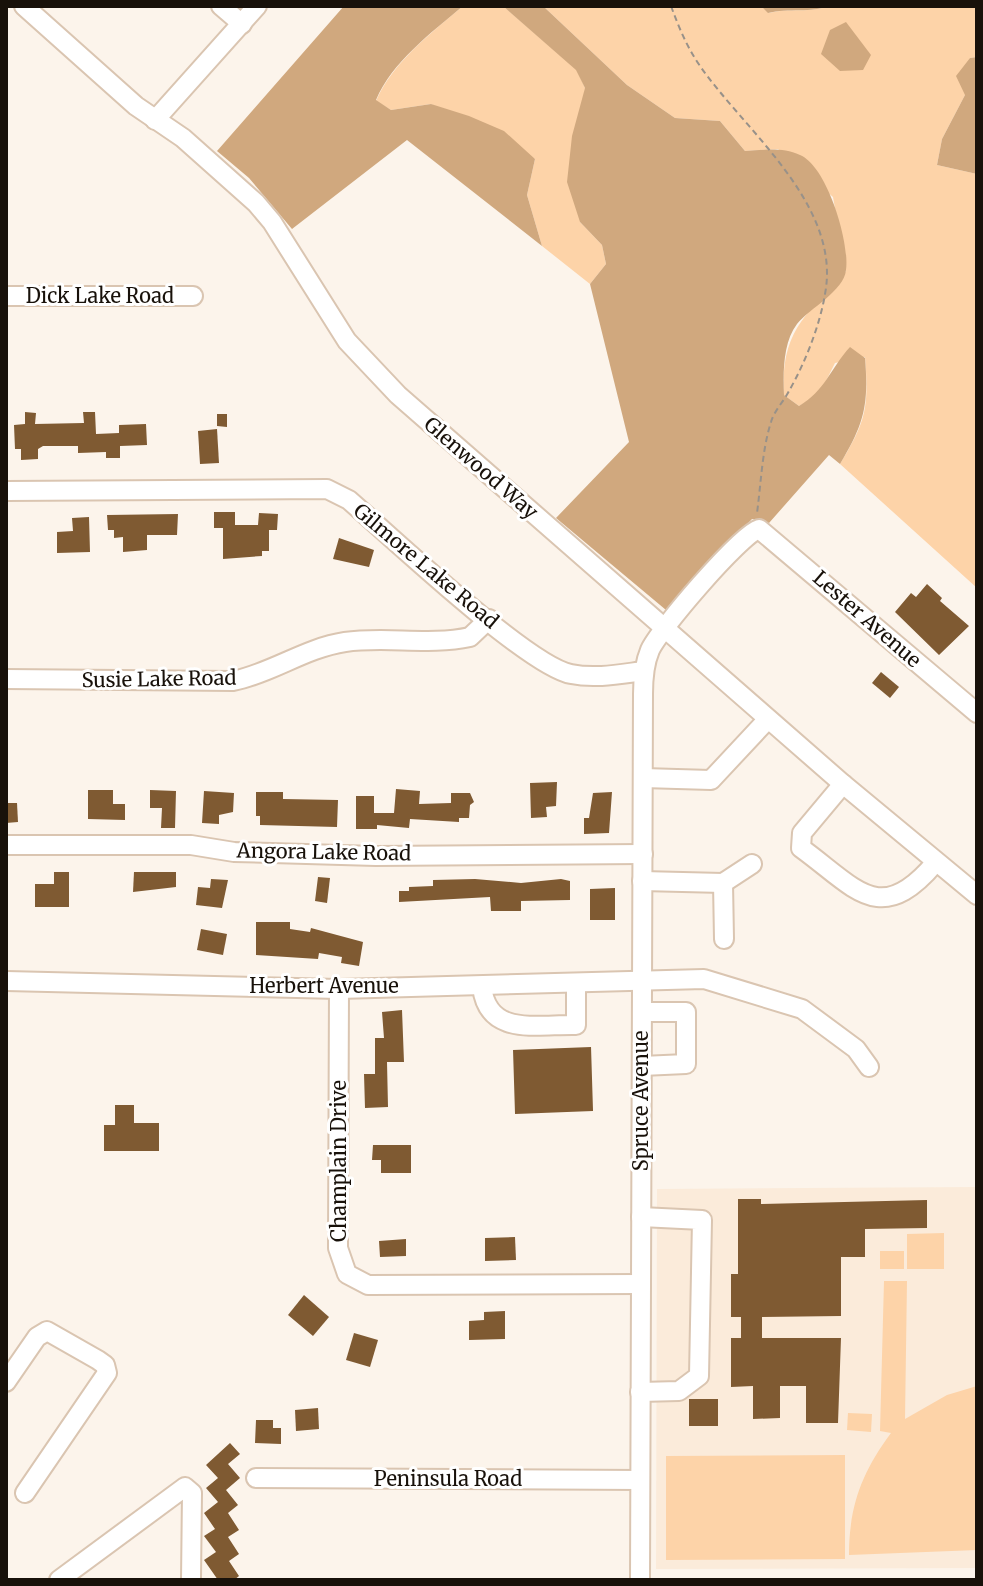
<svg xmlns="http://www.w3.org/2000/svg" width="983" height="1586" viewBox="0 0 983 1586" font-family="Merriweather,serif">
  <rect width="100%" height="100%" fill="#fcf4eb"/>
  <path fill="#fbebda" d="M977,1187V1568L656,1569L657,1189Z"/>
  <g fill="#fdd3a8">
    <path d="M463,6H503L577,70L585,88L580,222L602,245L606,264L590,284L542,246L527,195L535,159L431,104L391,110L376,101C393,62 431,33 463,6Z"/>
    <path d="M543,6H761L769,13C788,8 813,13 828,6H977V57L970,58L965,95L942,139L937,165L977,174V588L840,464C866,421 869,408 865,357L835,363L819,395L799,406L784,395C780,331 807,314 846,271L833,197L778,149L745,151L720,121L675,118L627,85Z"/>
    <path d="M944,1233V1269H907V1234Z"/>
    <rect x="880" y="1251" width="24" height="18"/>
    <path d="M884,1281H907L905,1419L947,1395L977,1386V1550L849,1555C849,1506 862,1472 891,1433L880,1431Z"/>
    <path d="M848,1413L872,1414L871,1432L847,1430Z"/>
    <path d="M845,1455V1559L666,1560V1456Z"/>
  </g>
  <g fill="#d0a87e">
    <path d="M344,6H463C431,33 392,62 376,100L391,110L431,104L469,116L504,131L535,159L527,195L542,246L407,140L292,229L249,178L217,151Z"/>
    <path d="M503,6H543L627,85L675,118L720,121L745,151C764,150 782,147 800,155C827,166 850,242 846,270C844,291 810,308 797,324C783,342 783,373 784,395L799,406C825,391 830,369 850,347L865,358C869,405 864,424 840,464L829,455L769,523L752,519L666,610L556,518L629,442L590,284L606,264L602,245L580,222L567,182L572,136L585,88L576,70Z"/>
    <path d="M761,6H828C813,13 788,8 768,13Z"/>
    <path d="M846,22L871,55L863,70L840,71L821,54L830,30Z"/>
    <path d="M977,57V174L937,165L942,139L965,95L956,76L970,58Z"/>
  </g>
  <g fill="#7f5a32">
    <path d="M25,412L36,413L35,424L84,423L83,412H95L96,434L119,433V425L146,424L147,445L120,446V458H106V452L78,453V446H43L38,449V459L21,460V449H15L14,425L25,424Z"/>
    <path d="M217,414H227V427L217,426Z"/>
    <path d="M217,429L219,463L200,464L198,431Z"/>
    <path d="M214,512H235V525H258L259,513L278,514L277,530H269V551H262V556L223,559V528H214Z"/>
    <path d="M178,514L177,535H147V550L123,552V537L114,538V530H108L107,515Z"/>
    <path d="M89,517L90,552L57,553V532L73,531L72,518Z"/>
    <path d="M339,538L374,550L369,567L333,559Z"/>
    <path d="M927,584L942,598L940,601L969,626L939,655L895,612L911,593L916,597Z"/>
    <path d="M881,672L899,687L890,698L872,683Z"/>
    <path d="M557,782L556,806L546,807L547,817L531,818L530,783Z"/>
    <path d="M396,789L420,791L419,804L451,803V793H470L474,802L470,805L469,818H459V822L410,819L409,828L377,825V829H356V796H374V813H394Z"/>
    <path d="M88,790H113V804H125V820L88,819Z"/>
    <path d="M150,790L176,791L175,828H161L162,808H150Z"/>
    <path d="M204,791L234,793L233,812L219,815V824L202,823Z"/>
    <path d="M256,792H283V799L338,800L337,827L260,825V816H256Z"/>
    <path d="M612,792L609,833L584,834V818H589L593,793Z"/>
    <path d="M6,803H17L18,822L6,823Z"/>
    <path d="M54,872H69V907H35V884H54Z"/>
    <path d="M134,872H176V887L133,892Z"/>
    <path d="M318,877L330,878L327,903L315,901Z"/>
    <path d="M211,879L228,880L222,908L196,905L198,887L210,888Z"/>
    <path d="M475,879L521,883L561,879L570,881V900L521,901V911H491L490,897L399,902V891H409V887L433,886V880Z"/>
    <path d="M615,888V920H590V889Z"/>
    <path d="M256,922H290V929L310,932L311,928L363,942L359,966L341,963L342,957L319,953L318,959L256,955Z"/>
    <path d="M201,929L227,934L223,955L197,950Z"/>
    <path d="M402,1010L404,1062H387L388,1107L365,1108L364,1074H375V1038H384L382,1012Z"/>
    <path d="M591,1047L593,1111L515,1114L513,1050Z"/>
    <path d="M115,1105H134V1123H159V1151H104V1125H115Z"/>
    <path d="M373,1145H411V1173H381V1160H372Z"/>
    <path d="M738,1199H761V1204L927,1200V1228L865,1229V1257H841V1316L762,1317V1338H841L838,1423H806V1386H780V1418L753,1419V1386L731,1387V1338H741V1317H731V1274H738Z"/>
    <path d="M515,1237L516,1260L485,1261V1238Z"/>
    <path d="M406,1239V1256L380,1257L379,1241Z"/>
    <path d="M304,1295L329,1317L313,1336L288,1315Z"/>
    <path d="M505,1311V1339L469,1340V1321L484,1320V1312Z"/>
    <path d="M354,1333L378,1340L370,1367L346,1360Z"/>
    <rect x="689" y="1399" width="29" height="27"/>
    <path d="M318,1408L319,1429L296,1431L295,1410Z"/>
    <path d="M256,1420H273V1428H281V1444L255,1443Z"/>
    <path d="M230,1443L240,1454L228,1464L240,1478L226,1490L238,1505L228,1513L239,1530L228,1537L239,1554L229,1561L239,1576L234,1580H218L204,1560L216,1552L204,1536L215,1529L204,1513L218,1502L206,1488L218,1478L206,1465Z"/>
  </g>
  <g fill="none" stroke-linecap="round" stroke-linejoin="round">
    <g stroke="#dac5b1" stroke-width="22">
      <g id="minor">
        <path d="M24,6L136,106L183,138L256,203L272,222L347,341L398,395L843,784L977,895"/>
        <path d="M221,6L242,24"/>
        <path d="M155,120L257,6"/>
        <path d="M6,296H193"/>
        <path d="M6,491L327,489L349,500C389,535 528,666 571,674C595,679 620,674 644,671"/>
        <path d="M6,679L233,681C272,673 305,648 345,642C386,636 429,646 470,637L489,619"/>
        <path d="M643,778L711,780L768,719"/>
        <path d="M843,784L802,833L801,848C856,888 880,928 935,863"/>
        <path d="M6,845H191L234,852L376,856L643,854"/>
        <path d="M642,881L723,883L752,864"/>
        <path d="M723,883L724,939"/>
        <path d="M6,981L339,989L704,979L802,1009L856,1049L869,1067"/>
        <path d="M482,987C488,1037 537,1024 576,1025V984"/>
        <path d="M339,989L338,1248L347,1274L368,1285L641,1284"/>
        <path d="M642,1066L686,1064V1012H642"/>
        <path d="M6,1382L37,1337L47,1331L98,1360L105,1365L107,1373L25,1493"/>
        <path d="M640,1392L679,1391L699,1376L702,1220L641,1217"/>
        <path d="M256,1478L640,1480"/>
        <path d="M59,1580L185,1487L192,1493L191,1580"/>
        <path d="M640,1580L643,694C643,678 644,664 650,650C659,630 740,535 759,529L977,713"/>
      </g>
    </g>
    <path stroke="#989189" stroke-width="2" stroke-dasharray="6 4" stroke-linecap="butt" d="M671,6C679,28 687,47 700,66C745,131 842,205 825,294C820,325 805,363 789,391C784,401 774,411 771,422C762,450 761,484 757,513"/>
    <use href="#minor" stroke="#fff" stroke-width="18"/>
  </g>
  <g text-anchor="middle" stroke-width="6" stroke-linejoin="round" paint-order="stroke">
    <g font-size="20" fill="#18110a" stroke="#fff">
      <text x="100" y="303">Dick Lake Road</text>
      <text transform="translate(481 468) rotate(41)" y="7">Glenwood Way</text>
      <text transform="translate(426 566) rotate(40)" y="7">Gilmore Lake Road</text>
      <text transform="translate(867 619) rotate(41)" y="7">Lester Avenue</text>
      <text transform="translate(159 679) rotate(-1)" y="7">Susie Lake Road</text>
      <text transform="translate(324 852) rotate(1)" y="7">Angora Lake Road</text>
      <text x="324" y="993">Herbert Avenue</text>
      <text transform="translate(641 1101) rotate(-90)" y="7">Spruce Avenue</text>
      <text transform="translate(339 1161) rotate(-90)" y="7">Champlain Drive</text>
      <text x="448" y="1486">Peninsula Road</text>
    </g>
  </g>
  <rect width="983" height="1586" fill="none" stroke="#18110a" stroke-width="16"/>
</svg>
